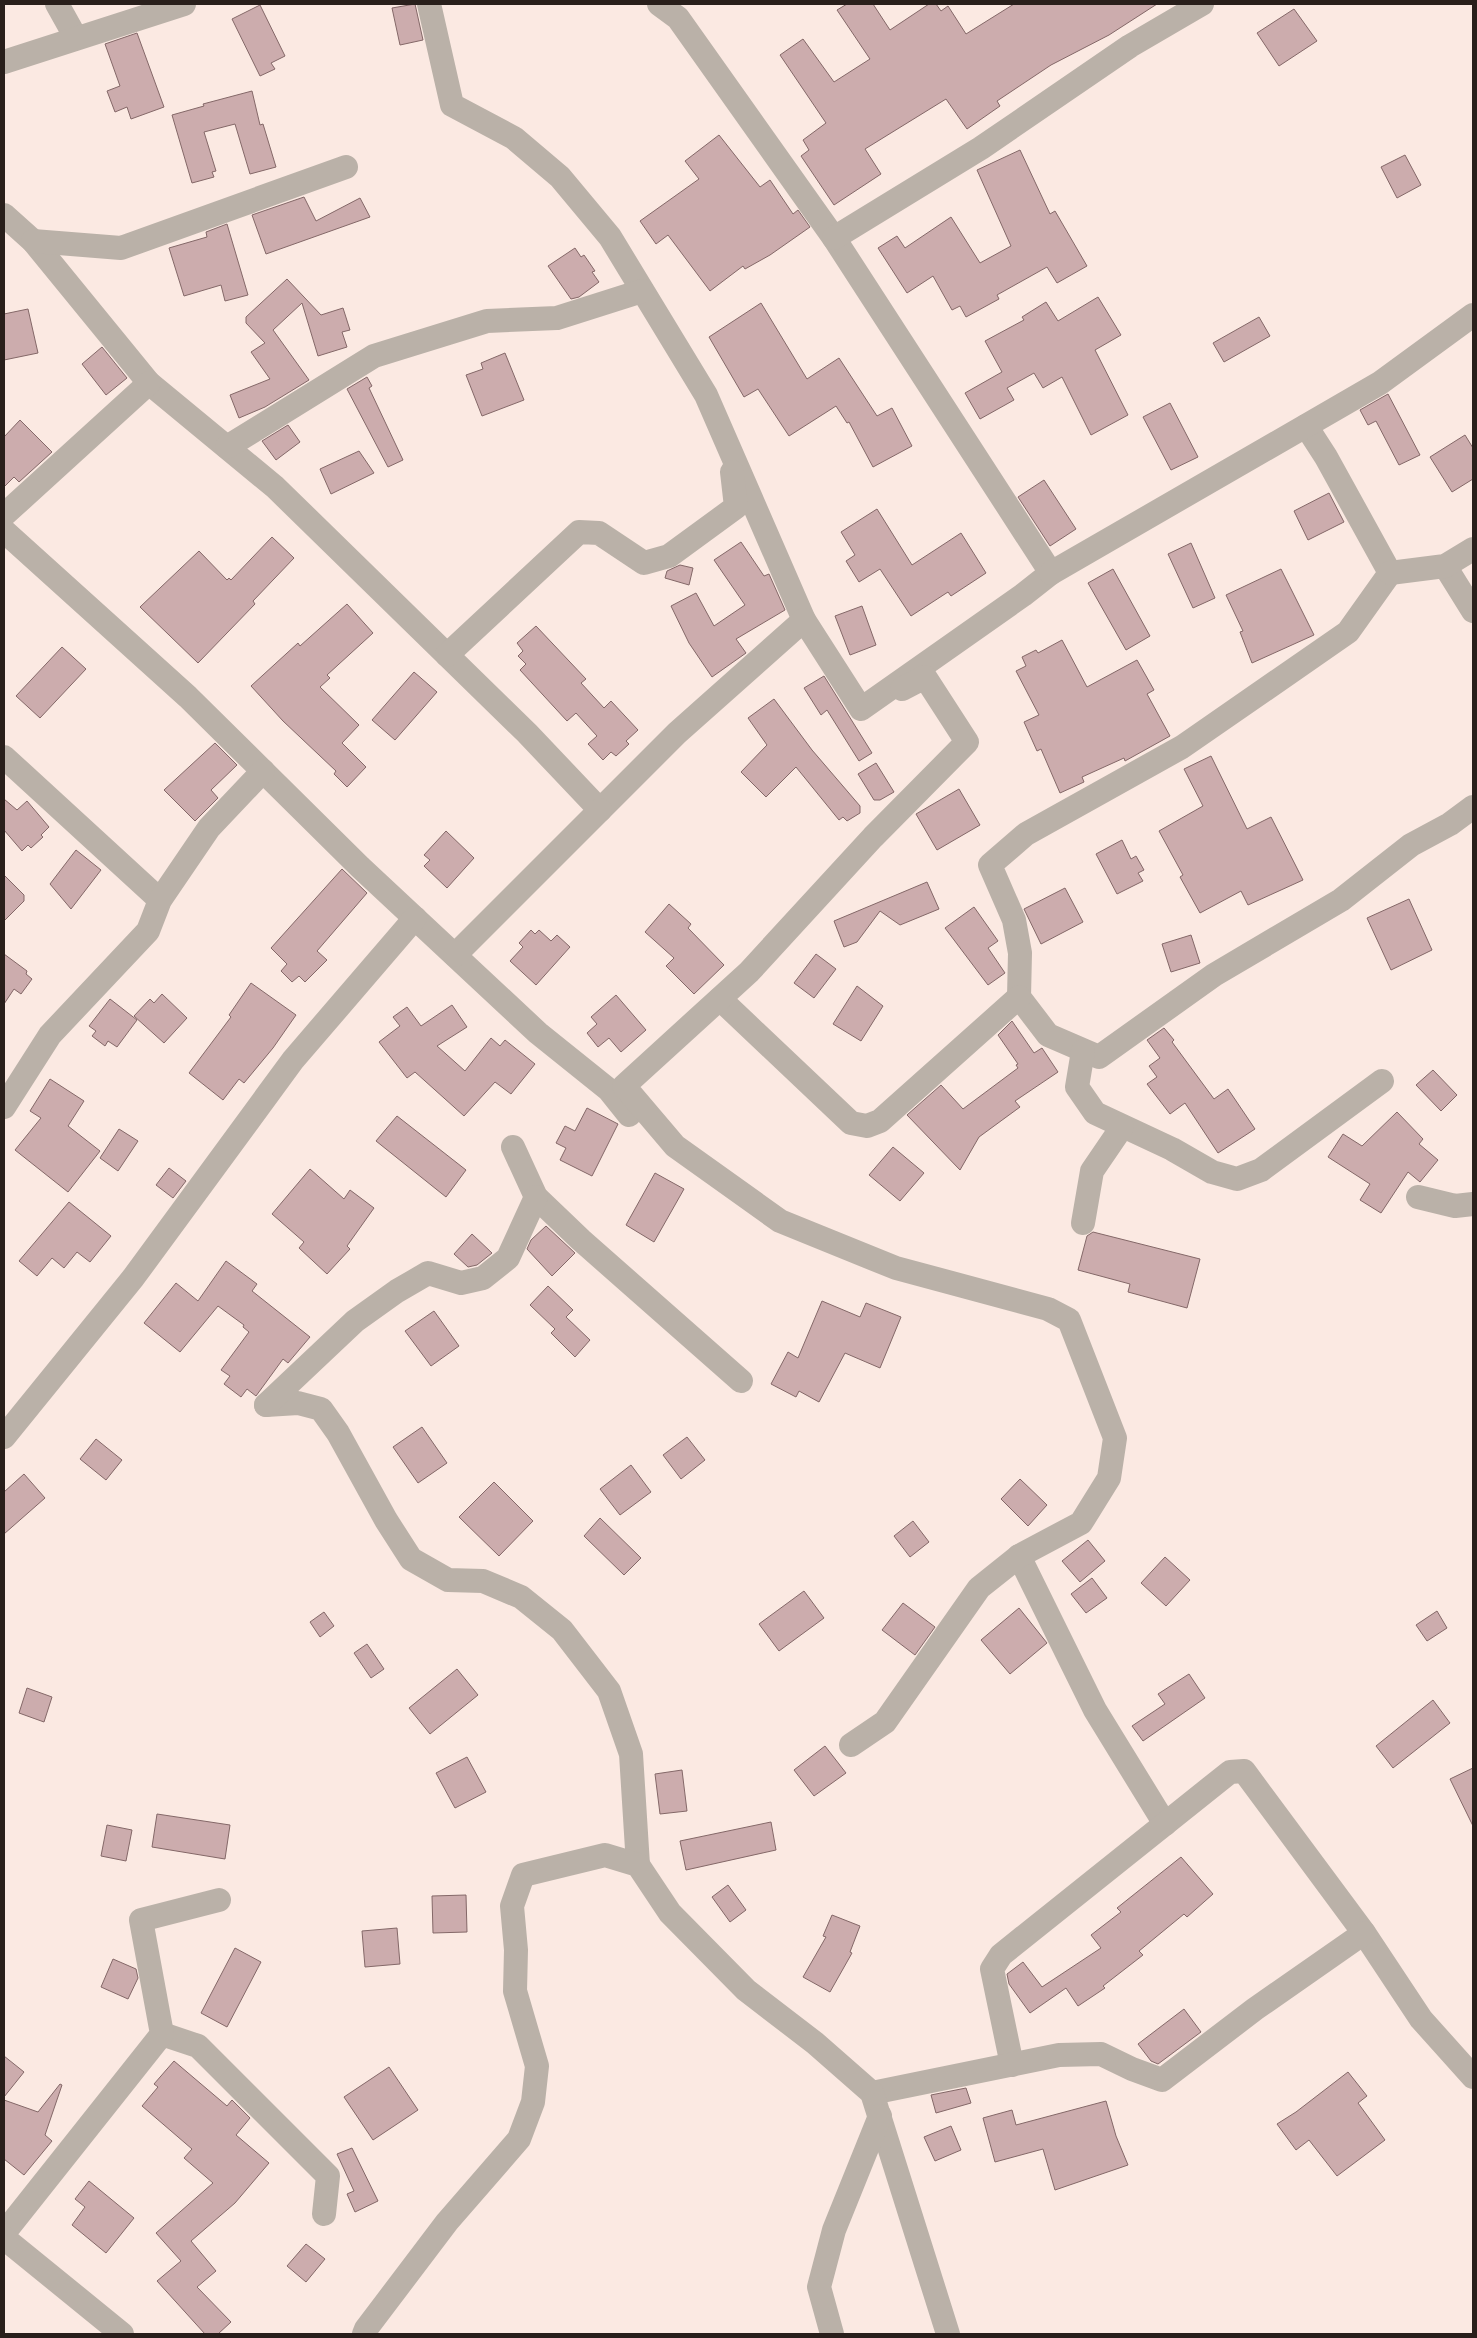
<svg xmlns="http://www.w3.org/2000/svg" width="1477" height="2338" viewBox="0 0 1477 2338" font-family="Helvetica,sans-serif">
  <rect width="100%" height="100%" fill="#fbe9e2"/>
  <g fill="#ccacad" stroke="#846868">
    <path d="M415,4L423,40L400,45L392,8Z"/>
    <path d="M847,4H873L890,30L929,4H936L941,11L948,6L966,34L1014,4H1157L1109,35L1051,65L997,101L1000,106L967,129L946,99L865,149L881,174L834,205L801,156L809,150L803,140L826,123L780,55L803,39L834,82L870,59L837,10Z"/>
    <path d="M260,5L285,56L271,63L275,69L260,76L232,19Z"/>
    <path d="M1294,9L1317,41L1279,66L1257,33Z"/>
    <path d="M137,33L164,107L131,119L127,107L115,112L107,91L120,86L105,44Z"/>
    <path d="M252,91L260,125L263,124L276,167L250,174L235,124L204,132L216,171L212,172L214,177L192,183L172,115L204,106L203,104Z"/>
    <path d="M719,135L760,187L770,180L793,214L798,210L810,227L770,255L745,269L743,266L710,291L668,235L656,244L640,221L699,179L685,161Z"/>
    <path d="M1020,150L1050,214L1055,211L1087,266L1057,283L1047,267L997,295L999,299L966,317L960,306L952,310L933,276L907,293L878,248L897,236L905,248L951,217L980,263L1011,246L977,170Z"/>
    <path d="M1405,155L1421,185L1397,198L1381,167Z"/>
    <path d="M304,197L316,221L360,198L370,217L266,254L252,215Z"/>
    <path d="M227,224L248,295L225,301L221,285L184,296L169,248L207,237L206,232Z"/>
    <path d="M575,248L581,257L584,255L595,271L592,272L599,282L579,297L571,299L548,266Z"/>
    <path d="M287,279L321,315L343,308L350,330L342,332L347,347L318,356L302,303L273,330L309,380L265,407L239,418L230,395L270,379L251,352L265,343L246,323V317Z"/>
    <path d="M1098,297L1121,335L1095,350L1128,415L1091,435L1062,377L1043,388L1034,373L1007,388L1014,400L980,419L965,393L1002,372L985,341L1024,320L1022,317L1046,302L1058,321Z"/>
    <path d="M761,303L807,379L839,358L877,416L892,408L912,446L873,467L849,422L847,423L836,406L789,436L758,389L744,397L709,337Z"/>
    <path d="M28,309L38,353L4,360V314Z"/>
    <path d="M1259,317L1270,336L1224,362L1213,343Z"/>
    <path d="M102,347L127,378L106,395L82,364Z"/>
    <path d="M505,353L524,400L482,416L466,375L483,369L481,363Z"/>
    <path d="M367,377L372,386L369,388L403,460L388,467L347,389Z"/>
    <path d="M1388,394L1420,455L1399,465L1376,421L1368,425L1360,410Z"/>
    <path d="M1170,403L1198,457L1171,470L1143,417Z"/>
    <path d="M20,420L52,452L19,482L14,477L4,487V437Z"/>
    <path d="M288,425L300,442L276,460L262,441Z"/>
    <path d="M1465,435L1473,448V479L1452,492L1430,457Z"/>
    <path d="M359,451L374,473L331,494L320,469Z"/>
    <path d="M1044,480L1076,529L1050,546L1018,497Z"/>
    <path d="M1329,493L1344,522L1308,540L1294,511Z"/>
    <path d="M877,509L912,565L961,533L986,573L951,596L948,592L911,616L880,569L859,582L846,561L855,555L841,532Z"/>
    <path d="M272,537L294,558L253,601L255,604L198,663L140,607L199,551L227,580L229,578L231,580Z"/>
    <path d="M741,542L764,576L769,574L785,610L736,639L746,653L712,677L689,643L671,606L696,593L714,626L745,605L714,560Z"/>
    <path d="M1191,543L1215,598L1193,608L1168,554Z"/>
    <path d="M680,565L693,568L689,585L665,578L667,571Z"/>
    <path d="M1113,569L1150,636L1126,650L1088,583Z"/>
    <path d="M1281,569L1314,635L1252,663L1240,632L1243,631L1226,595Z"/>
    <path d="M347,604L373,633L327,675L330,678L320,687L359,725L342,743L366,767L347,787L334,774L336,771L283,721L251,686L298,643L300,646Z"/>
    <path d="M862,606L876,645L850,655L835,616Z"/>
    <path d="M536,626L586,679L581,683L604,708L611,701L638,730L626,741L629,744L616,756L611,752L603,760L588,744L597,736L576,713L567,721L520,670L526,664L518,656L523,651L517,643Z"/>
    <path d="M1062,640L1087,687L1137,660L1154,690L1147,694L1170,736L1125,761L1124,758L1082,777L1084,782L1060,793L1041,749L1037,751L1024,722L1039,715L1016,671L1026,666L1022,657L1036,650L1038,653Z"/>
    <path d="M62,647L86,669L40,718L16,696Z"/>
    <path d="M414,672L437,692L395,740L372,720Z"/>
    <path d="M824,676L872,753L859,761L827,710L821,715L804,688Z"/>
    <path d="M774,699L812,750L860,806V813L847,821L843,817L839,820L796,767L766,797L741,772L767,745L748,718Z"/>
    <path d="M215,743L237,765L211,790L218,798L195,821L164,790Z"/>
    <path d="M1211,756L1247,829L1271,817L1303,880L1248,905L1241,891L1200,913L1180,877L1183,875L1159,831L1203,806L1184,769Z"/>
    <path d="M876,763L894,792L880,800H874L858,774Z"/>
    <path d="M959,789L980,825L937,850L916,814Z"/>
    <path d="M4,799L17,810L27,801L49,827L41,835L43,837L31,848L28,845L22,851L4,830Z"/>
    <path d="M446,831L474,858L447,888L424,866L430,860L424,855Z"/>
    <path d="M1122,840L1131,859L1136,856L1144,870L1138,873L1143,881L1117,894L1096,854Z"/>
    <path d="M76,850L101,870L71,909L50,884Z"/>
    <path d="M342,869L367,893L317,951L327,960L305,982L299,976L292,982L281,971L287,964L271,948Z"/>
    <path d="M4,875L24,895V901L4,921Z"/>
    <path d="M927,882L939,909L900,925L880,911L857,942L844,947L834,921Z"/>
    <path d="M1065,888L1083,922L1041,944L1024,909Z"/>
    <path d="M1409,899L1432,950L1391,970L1367,918Z"/>
    <path d="M669,904L691,924L688,928L724,965L694,994L666,966L674,958L645,932Z"/>
    <path d="M974,907L998,941L988,948L1005,973L988,985L945,928Z"/>
    <path d="M531,930L535,934L539,930L551,941L557,935L570,947L536,985L510,961L523,947L519,943Z"/>
    <path d="M1191,935L1200,963L1171,972L1162,944Z"/>
    <path d="M4,954L27,971L26,974L32,979L21,994L14,989L4,1004Z"/>
    <path d="M816,954L836,969L814,998L794,983Z"/>
    <path d="M251,983L296,1015L273,1048L244,1083L239,1079L223,1100L189,1073L231,1017L229,1015Z"/>
    <path d="M857,986L883,1006L861,1041L833,1024Z"/>
    <path d="M162,994L187,1018L164,1043L134,1016L150,999L154,1003Z"/>
    <path d="M616,995L646,1030L621,1052L609,1038L598,1047L587,1033L597,1024L591,1017Z"/>
    <path d="M110,999L137,1020L117,1047L108,1041L105,1046L92,1036L96,1031L89,1026Z"/>
    <path d="M452,1005L467,1027L437,1046L465,1071L491,1038L500,1046L505,1040L535,1064L511,1094L495,1082L464,1116L415,1072L407,1078L379,1042L400,1026L393,1017L407,1007L421,1026Z"/>
    <path d="M1012,1021L1034,1053L1042,1048L1058,1072L1015,1101L1020,1107L979,1137L960,1170L907,1115L941,1085L963,1109L1018,1068L1016,1065L1018,1064L998,1035Z"/>
    <path d="M1164,1028L1174,1040L1172,1042L1214,1099L1228,1089L1255,1129L1218,1153L1185,1103L1170,1114L1147,1084L1157,1077L1149,1066L1160,1058L1147,1040Z"/>
    <path d="M1433,1070L1457,1095L1441,1111L1416,1085Z"/>
    <path d="M50,1079L84,1101L68,1126L100,1151L68,1192L15,1150L41,1118L30,1111Z"/>
    <path d="M587,1108L618,1124L592,1176L560,1160L566,1148L556,1143L565,1126L575,1131Z"/>
    <path d="M1397,1112L1423,1139L1419,1144L1438,1160L1420,1182L1408,1172L1381,1213L1360,1200L1370,1184L1328,1157L1343,1134L1362,1146Z"/>
    <path d="M397,1116L466,1170L446,1197L376,1141Z"/>
    <path d="M119,1129L138,1141L118,1171L100,1158Z"/>
    <path d="M893,1147L924,1173L900,1201L869,1175Z"/>
    <path d="M169,1168L186,1181L173,1198L156,1185Z"/>
    <path d="M310,1169L344,1199L350,1190L374,1208L347,1246L350,1249L327,1274L299,1248L304,1242L272,1214Z"/>
    <path d="M655,1173L684,1189L654,1242L626,1225Z"/>
    <path d="M69,1202L111,1236L90,1262L77,1252L64,1268L52,1258L37,1276L19,1261Z"/>
    <path d="M546,1226L575,1253L552,1276L527,1249L531,1240Z"/>
    <path d="M1093,1232L1200,1259L1187,1308L1128,1292L1130,1284L1078,1270L1087,1236Z"/>
    <path d="M472,1234L492,1253L477,1265L468,1267L454,1254Z"/>
    <path d="M226,1261L257,1284L252,1291L310,1337L288,1363L283,1359L256,1396L247,1389L241,1397L224,1384L230,1376L221,1370L249,1332L243,1327L244,1325L218,1306L180,1352L144,1323L176,1283L198,1301Z"/>
    <path d="M548,1286L573,1310L566,1317L590,1340L575,1357L551,1333L555,1329L530,1305Z"/>
    <path d="M822,1301L860,1317L866,1303L901,1317L880,1368L845,1353L819,1402L799,1391L796,1397L771,1384L788,1352L798,1358Z"/>
    <path d="M434,1311L459,1346L431,1366L405,1331Z"/>
    <path d="M422,1427L447,1463L418,1483L393,1447Z"/>
    <path d="M687,1437L705,1460L681,1479L663,1455Z"/>
    <path d="M96,1439L122,1460L106,1480L80,1459Z"/>
    <path d="M631,1465L651,1492L620,1515L600,1489Z"/>
    <path d="M24,1474L45,1498L4,1534V1492Z"/>
    <path d="M1020,1479L1047,1505L1028,1526L1001,1499Z"/>
    <path d="M494,1482L533,1521L499,1556L459,1517Z"/>
    <path d="M600,1518L641,1558L624,1575L584,1536Z"/>
    <path d="M913,1521L929,1542L910,1557L894,1536Z"/>
    <path d="M1088,1540L1105,1561L1080,1582L1062,1561Z"/>
    <path d="M1165,1557L1190,1580L1166,1606L1141,1583Z"/>
    <path d="M1092,1578L1107,1598L1086,1613L1071,1594Z"/>
    <path d="M804,1591L824,1618L779,1651L759,1624Z"/>
    <path d="M903,1603L935,1627L915,1655L882,1630Z"/>
    <path d="M1019,1608L1047,1643L1010,1674L981,1640Z"/>
    <path d="M1437,1611L1447,1628L1427,1641L1416,1625Z"/>
    <path d="M324,1612L334,1626L320,1637L310,1622Z"/>
    <path d="M367,1644L384,1669L371,1678L354,1653Z"/>
    <path d="M457,1669L478,1695L430,1734L409,1708Z"/>
    <path d="M1189,1674L1205,1698L1143,1741L1132,1726L1165,1704L1158,1694Z"/>
    <path d="M27,1688L52,1697L44,1722L19,1713Z"/>
    <path d="M1433,1700L1450,1723L1393,1768L1376,1746Z"/>
    <path d="M825,1746L846,1773L814,1796L794,1770Z"/>
    <path d="M467,1757L486,1792L455,1808L436,1773Z"/>
    <path d="M1473,1768V1826L1450,1779Z"/>
    <path d="M682,1770L687,1811L660,1814L655,1774Z"/>
    <path d="M157,1814L230,1825L225,1859L152,1847Z"/>
    <path d="M771,1822L776,1850L686,1870L680,1841Z"/>
    <path d="M107,1825L132,1830L126,1861L101,1856Z"/>
    <path d="M1181,1857L1213,1894L1187,1917L1184,1914L1139,1951L1143,1955L1103,1986L1105,1988L1078,2006L1066,1988L1030,2013L1009,1984L1007,1974L1023,1962L1042,1987L1101,1948L1091,1935L1121,1912L1117,1908Z"/>
    <path d="M728,1885L746,1910L730,1922L712,1897Z"/>
    <path d="M466,1895L467,1932L433,1933L432,1896Z"/>
    <path d="M832,1915L860,1926L850,1952L852,1953L830,1992L803,1977L826,1937L823,1936Z"/>
    <path d="M397,1928L400,1964L365,1967L362,1931Z"/>
    <path d="M235,1948L261,1962L227,2027L201,2013Z"/>
    <path d="M113,1959L136,1969L138,1978L128,1999L101,1987Z"/>
    <path d="M1184,2009L1201,2032L1158,2064L1151,2061L1138,2044Z"/>
    <path d="M4,2056L24,2072L4,2097Z"/>
    <path d="M174,2061L227,2106L232,2100L250,2118L236,2135L269,2163L235,2203L191,2241L216,2271L197,2287L231,2322L218,2334H205L157,2281L181,2261L156,2233L213,2183L184,2158L192,2149L142,2106L158,2087L154,2084Z"/>
    <path d="M389,2067L418,2110L373,2140L344,2097Z"/>
    <path d="M1348,2072L1367,2096L1358,2103L1385,2140L1337,2176L1309,2140L1296,2150L1277,2124L1296,2112Z"/>
    <path d="M60,2084L62,2085L45,2135L52,2141L24,2175L4,2159V2100L38,2112Z"/>
    <path d="M966,2088L971,2103L936,2113L931,2095Z"/>
    <path d="M1106,2101L1116,2136L1128,2165L1055,2190L1043,2149L995,2162L983,2118L1012,2110L1016,2125Z"/>
    <path d="M951,2126L961,2150L935,2161L924,2137Z"/>
    <path d="M352,2148L378,2201L355,2212L347,2194L354,2191L337,2154Z"/>
    <path d="M89,2181L134,2218L106,2253L72,2225L85,2207L75,2199Z"/>
    <path d="M306,2244L325,2259L306,2282L287,2266Z"/>
  </g>
  <g fill="none" stroke-linecap="round" stroke-linejoin="round">
    <g stroke="#bab1a8" stroke-width="24">
      <path d="M57,4L76,38"/>
      <path d="M429,4L452,105L514,138L560,177L610,237L706,395L804,620"/>
      <path d="M4,62L184,4"/>
      <path d="M4,215L33,241L149,383L275,487L527,733L600,810L677,733L804,620L861,709L1023,595L1051,573L834,238L678,18L659,4"/>
      <path d="M834,238L981,148L1130,46L1202,4"/>
      <path d="M33,241L121,248L346,167"/>
      <path d="M1306,426L1326,457L1390,573L1348,632L1182,747L1026,834L990,865L1014,920L1020,953L1019,997L1048,1035L1099,1057L1214,975L1341,900L1411,845L1450,824L1473,807"/>
      <path d="M227,447L374,356L487,321L557,318L642,291"/>
      <path d="M4,515L149,383"/>
      <path d="M4,531L188,697L360,867L538,1033L609,1090L629,1115"/>
      <path d="M1445,566L1473,611"/>
      <path d="M1051,573L1380,383L1473,315"/>
      <path d="M1390,573L1445,566L1473,549"/>
      <path d="M447,655L579,532L599,533L644,563L669,556L736,507L732,472"/>
      <path d="M4,757L160,900"/>
      <path d="M455,955L600,810"/>
      <path d="M720,999L851,1123L867,1126L880,1121L1019,997"/>
      <path d="M1083,1051L1077,1087L1095,1113L1172,1149L1212,1172L1237,1179L1261,1170L1382,1081"/>
      <path d="M4,1107L50,1035L148,931L160,900L209,828L263,771"/>
      <path d="M513,1147L536,1197L581,1240L741,1381"/>
      <path d="M1418,1197L1455,1206L1473,1204"/>
      <path d="M1083,1223L1092,1171L1122,1127"/>
      <path d="M266,1405L298,1403L321,1409L338,1433L386,1520L411,1559L448,1580L483,1581L521,1597L562,1630L609,1691L631,1754L638,1865"/>
      <path d="M266,1405L355,1321L397,1291L428,1273L461,1283L483,1278L508,1258L536,1197"/>
      <path d="M4,1437L133,1278L293,1060L415,918"/>
      <path d="M1019,1556L1095,1710L1165,1824"/>
      <path d="M851,1745L885,1722L979,1588L1019,1556L1081,1523L1109,1478L1115,1438L1069,1320L1048,1309L896,1268L780,1221L675,1146L624,1086L749,972L873,837L967,742L925,677L902,689"/>
      <path d="M162,2034L198,2046L328,2176L324,2214"/>
      <path d="M1012,2065L992,1969L1001,1955L1230,1772L1244,1771L1364,1933L1421,2019L1473,2077"/>
      <path d="M872,2093L1059,2055L1101,2054L1132,2069L1162,2080L1255,2009L1364,1933"/>
      <path d="M4,2233L162,2034L141,1920L219,1900"/>
      <path d="M4,2238L122,2334"/>
      <path d="M364,2334L366,2329L447,2222L519,2139L533,2102L537,2066L515,1991L516,1950L512,1906L523,1875L605,1855L638,1865L670,1913L746,1990L815,2043L872,2093L948,2334"/>
      <path d="M832,2334L819,2287L834,2230L880,2116"/>
    </g>
  </g>
  <rect width="1477" height="2338" fill="none" stroke="#291f1b" stroke-width="10"/>
</svg>
